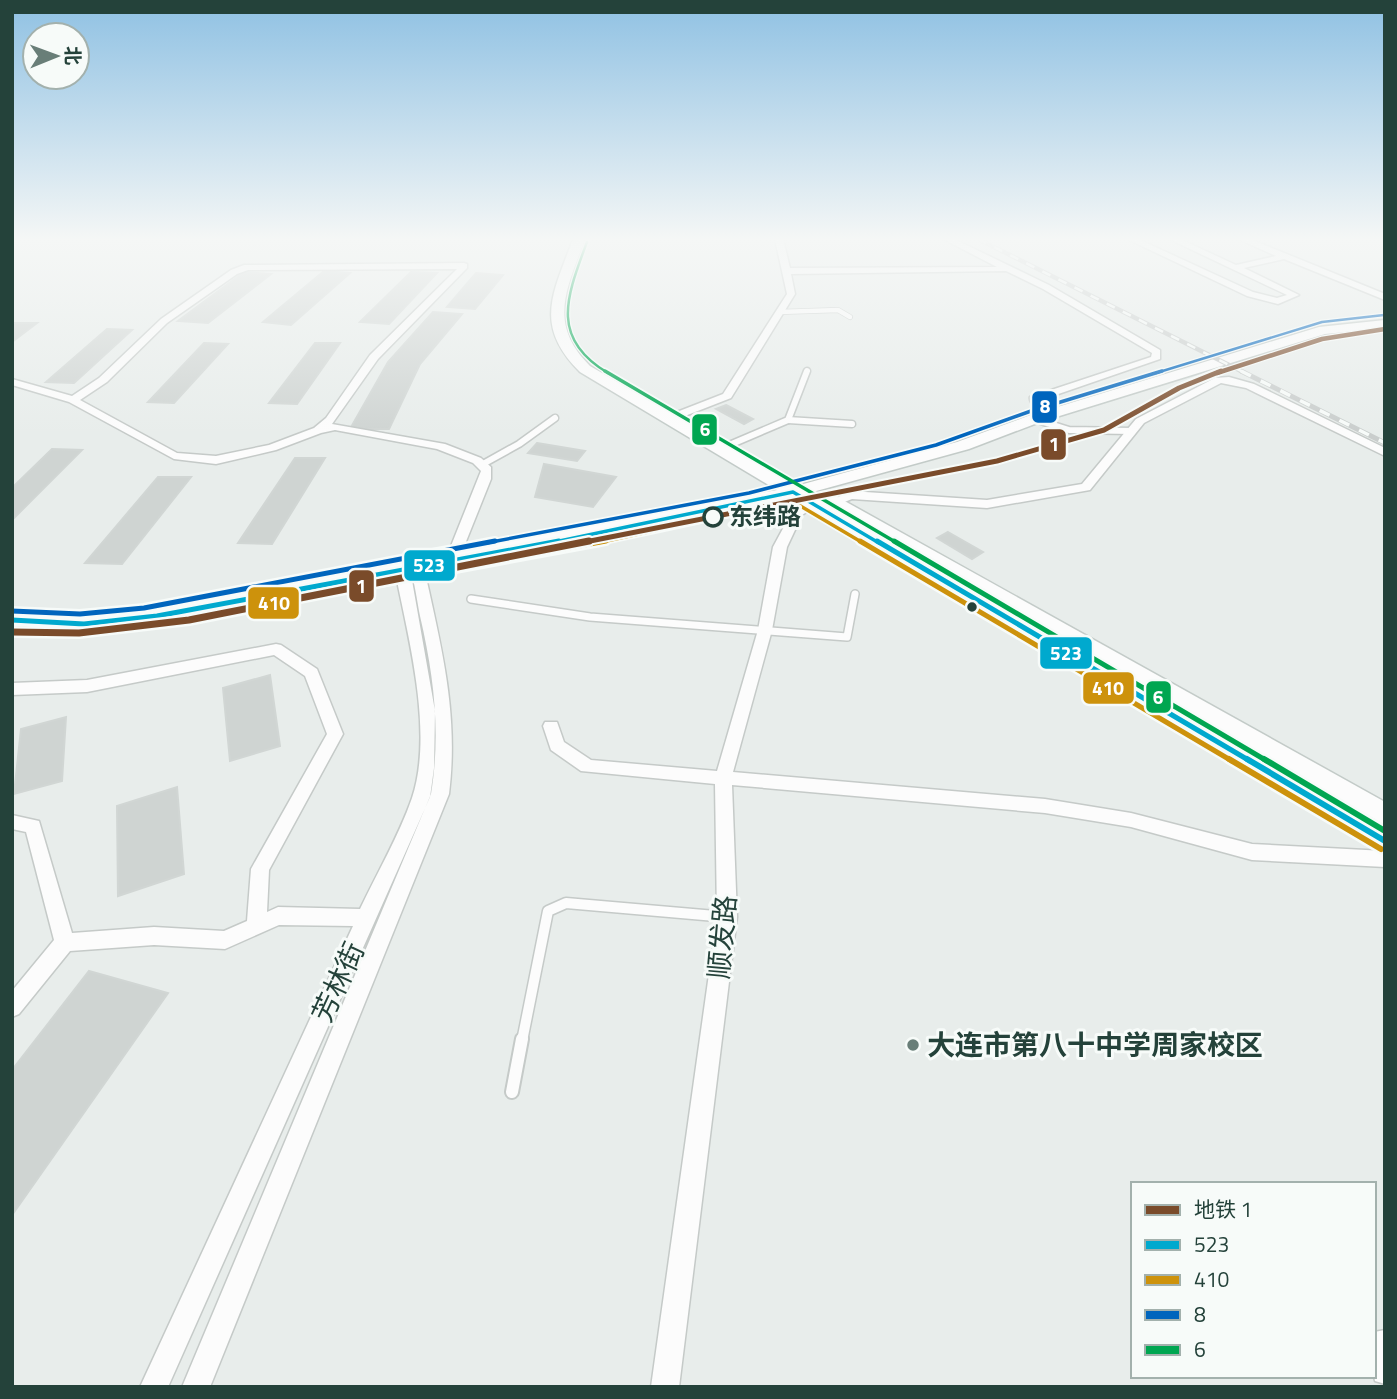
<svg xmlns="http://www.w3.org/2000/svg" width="1397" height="1399" viewBox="0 0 1397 1399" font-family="'Titillium Web','Noto Sans SC',sans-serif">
  <rect width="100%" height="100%" fill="#e8edeb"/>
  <g fill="#cfd4d2" stroke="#d1d6d4" stroke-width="2">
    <path d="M324,271L350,273L291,325L263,322Z"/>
    <path d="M244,272L271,274L208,323L178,321Z"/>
    <path d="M411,272L437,273L389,324L360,322Z"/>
    <path d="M476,273L503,275L475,309L447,307Z"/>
    <path d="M433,312L462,314L420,364L389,429H350L388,362Z"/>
    <path d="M12,323H37L12,342Z"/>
    <path d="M107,329L132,330L74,383L46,382Z"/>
    <path d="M204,343L228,344L174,403L148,402Z"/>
    <path d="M315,343H340L297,404L269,403Z"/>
    <path d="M726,405L753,419L744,424L716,409Z"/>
    <path d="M537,443L585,451L577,461L528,453Z"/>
    <path d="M52,449L82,450L12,520V488Z"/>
    <path d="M295,458H325L272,544L238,543Z"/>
    <path d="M544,464L616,477L593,507L535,497Z"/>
    <path d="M158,477H191L122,564L85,563Z"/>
    <path d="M948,532L983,552L972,559L937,538Z"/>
    <path d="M270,675L280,746L230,761L223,688Z"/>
    <path d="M66,717L62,781L14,794L21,729Z"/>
    <path d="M177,787L184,874L118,896L117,806Z"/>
    <path d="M89,971L168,993L12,1215V1070Z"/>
  </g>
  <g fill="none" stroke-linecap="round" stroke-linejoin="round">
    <g stroke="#c5cac8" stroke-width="6">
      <path id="lane-far4" d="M779,312L838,310L850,317"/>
    </g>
    <g stroke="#c5cac8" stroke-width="9">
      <g id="lane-far3">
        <path d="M1034,419L1069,430L1132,431"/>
        <path d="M788,420L852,424"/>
        <path d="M720,449L788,420L807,371"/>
        <path d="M483,464L519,444L555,418"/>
      </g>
    </g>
    <g stroke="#c5cac8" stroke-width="10">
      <path id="lane-far2" d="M471,599L590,617L847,637L855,594"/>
    </g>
    <g stroke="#c5cac8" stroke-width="13">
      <path id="lane-far1" d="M522,1041L548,911L566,903L727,917"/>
    </g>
    <g stroke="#c5cac8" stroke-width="16">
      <path id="lane" d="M512,1092L522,1039"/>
    </g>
    <g stroke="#c5cac8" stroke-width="3">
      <g id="street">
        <path d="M775,239H783L790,268L997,267L943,239H954L1049,285L1160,350V359L1041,400L1051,415L1046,418C1039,416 1029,403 1030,397L1151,357L1152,353L1043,289L1006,271L791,274L795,294L731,398L672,421H664V417L723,394L787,294Z"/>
        <path d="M1127,239H1138L1253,292L1277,298L1287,295L1169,239H1180L1236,265L1276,256L1238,239H1250L1385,294V300L1284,259L1244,268L1299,295L1278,304L1247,296Z"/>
        <path d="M464,263L467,264V268L378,359L332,424L445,444L481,458L491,467V479L457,564H447L445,561L481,471L473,463L437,449L335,430L321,433L276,450L216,464L174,459L69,402L12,385V379L72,396L99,378L161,319L231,270L244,265ZM457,269L370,355L326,418L314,428L269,445L216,456L177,453L80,400L107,382L167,323L237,274L248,270Z"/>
        <path d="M1229,377L1254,384L1385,448V456L1246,388L1221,383L1144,423L1090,490L987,508L852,499L837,505L831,501L850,491L987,500L1082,484L1136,419L1215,378Z"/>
        <path d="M813,500L819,504L802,515L787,547L772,630L733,772L1045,799L1131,813L1252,844L1385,851V867L1252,860L1131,827L1045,813L732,785L737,917L679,1387H651L717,917L715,784L581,771L551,750L543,726L545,722H557L564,742L591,760L717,771L758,630L773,547L793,510Z"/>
        <path d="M406,555L424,568C441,646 459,713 449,794L210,1387H182L431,794C441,733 434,676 420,616C417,601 415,583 410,569L435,711L434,768L430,797L168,1387H140L353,926L279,925L225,949L154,945L70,951L19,1014L12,1017V991L54,940L26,832L12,829V815L39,821L72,933L154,927L224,931L247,921L251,869L327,734L305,676L274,655L87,692L12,695V683L87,680L276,644L281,645L317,669L343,734L269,870L267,912L278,907L360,909C377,873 399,836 412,798C434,732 408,637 395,571L399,559Z"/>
        <path d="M1385,1330V1384L1375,1381L1374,1376V1332Z"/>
      </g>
    </g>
    <g stroke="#c3cbc8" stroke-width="3">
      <g id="secondary">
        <path d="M573,239H585C567,289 547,323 590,366L796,486L957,442L1028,416L1319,327L1385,320V328L1325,334L1040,422L969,449L809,493L1385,828V852L790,498L145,624L80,630L12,627V613L80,616L145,610L777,490L580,372C533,325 553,294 573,239Z"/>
        <path d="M832,494L1385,802V825L826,503L823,499Z"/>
      </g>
    </g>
    <use href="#lane-far4" stroke="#fcfcfc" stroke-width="4.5"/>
    <use href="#lane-far3" stroke="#fcfcfc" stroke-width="6"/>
    <use href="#lane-far2" stroke="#fcfcfc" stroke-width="7"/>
    <use href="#lane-far1" stroke="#fcfcfc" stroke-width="10"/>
    <use href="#lane" stroke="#fcfcfc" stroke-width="12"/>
    <use href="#street" fill="#fcfcfc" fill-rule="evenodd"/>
    <use href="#secondary" fill="#fcfcfc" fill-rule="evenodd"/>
    <g stroke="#c9cdcc" stroke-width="4.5">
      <path id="rail-far1" d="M978,239L1245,373"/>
    </g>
    <g stroke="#c9cdcc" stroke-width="5">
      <path id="rail" d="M1241,371L1385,443"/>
    </g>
    <use href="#rail-far1" stroke="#f7fbf9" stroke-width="2.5" stroke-dasharray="9" stroke-linecap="butt"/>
    <use href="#rail" stroke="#f7fbf9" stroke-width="3.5" stroke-dasharray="11" stroke-linecap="butt"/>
    <g stroke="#f7fbf9" stroke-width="7">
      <path id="bus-1-far2" d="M550,543L793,492L879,543"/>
    </g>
    <g stroke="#f7fbf9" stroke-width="10">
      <g id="bus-1-far1">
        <path d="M877,541L1250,761"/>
        <path d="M12,620L84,624L157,616L559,541"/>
      </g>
    </g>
    <g stroke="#f7fbf9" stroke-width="11">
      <path id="bus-1" d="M1247,759L1385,841"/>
    </g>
    <g stroke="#f7fbf9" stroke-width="7">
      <path id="bus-2-far2" d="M597,543L792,501L863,543"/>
    </g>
    <g stroke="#f7fbf9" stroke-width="10">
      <g id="bus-2-far1">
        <path d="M860,541L1232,761"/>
        <path d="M12,629L90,631L166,623L606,541"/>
      </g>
    </g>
    <g stroke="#f7fbf9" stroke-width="11">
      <path id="bus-2" d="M1229,759L1381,849"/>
    </g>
    <g stroke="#f7fbf9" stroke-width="5">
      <path id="bus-3-far2" d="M1156,373L1322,322L1384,315"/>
    </g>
    <g stroke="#f7fbf9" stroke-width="7">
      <path id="bus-3-far1" d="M486,543L749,493L936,445L1031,411L1162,371"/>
    </g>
    <g stroke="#f7fbf9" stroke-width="10">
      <path id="bus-3" d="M12,611L80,614L144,608L495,541"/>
    </g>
    <g stroke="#f7fbf9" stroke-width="5">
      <path id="bus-4-far3" d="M587,242C567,296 549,338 608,373"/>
    </g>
    <g stroke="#f7fbf9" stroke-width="7">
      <path id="bus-4-far2" d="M605,371L897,543"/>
    </g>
    <g stroke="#f7fbf9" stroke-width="10">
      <path id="bus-4-far1" d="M894,541L1267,761"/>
    </g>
    <g stroke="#f7fbf9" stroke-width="11">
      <path id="bus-4" d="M1264,759L1385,831"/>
    </g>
    <use href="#bus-1-far2" stroke="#00a9ce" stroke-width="3.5"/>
    <use href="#bus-1-far1" stroke="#00a9ce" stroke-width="5"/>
    <use href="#bus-1" stroke="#00a9ce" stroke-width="6"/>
    <use href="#bus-2-far2" stroke="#cd920c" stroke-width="3.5"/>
    <use href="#bus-2-far1" stroke="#cd920c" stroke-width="5"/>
    <use href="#bus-2" stroke="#cd920c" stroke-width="6"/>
    <use href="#bus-3-far2" stroke="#0065bd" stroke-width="2.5"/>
    <use href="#bus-3-far1" stroke="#0065bd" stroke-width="3.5"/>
    <use href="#bus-3" stroke="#0065bd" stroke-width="5"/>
    <use href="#bus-4-far3" stroke="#00a651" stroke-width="2.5"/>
    <use href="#bus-4-far2" stroke="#00a651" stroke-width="3.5"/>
    <use href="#bus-4-far1" stroke="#00a651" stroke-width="5"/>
    <use href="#bus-4" stroke="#00a651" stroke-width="6"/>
    <g stroke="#f7fbf9" stroke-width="7">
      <path id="metro-1-far2" d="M1217,373L1322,339L1385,329"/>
    </g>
    <g stroke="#f7fbf9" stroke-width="9">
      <path id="metro-1-far1" d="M580,543L997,461L1104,430L1179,388L1221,371"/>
    </g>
    <g stroke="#f7fbf9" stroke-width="12">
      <path id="metro-1" d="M12,632L79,633L189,620L589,541"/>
    </g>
    <use href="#metro-1-far2" stroke="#7a4b2a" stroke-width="4.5"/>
    <use href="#metro-1-far1" stroke="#7a4b2a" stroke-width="5"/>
    <use href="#metro-1" stroke="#7a4b2a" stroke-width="7"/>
  </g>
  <linearGradient id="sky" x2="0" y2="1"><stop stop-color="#8fc1e3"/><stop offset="0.55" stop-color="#f5f7f6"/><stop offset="1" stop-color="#f5f7f6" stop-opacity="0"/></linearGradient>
  <rect width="1397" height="435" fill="url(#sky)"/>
  <circle fill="#f7fbf9" stroke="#24423a" stroke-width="3.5" cx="713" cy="517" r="9"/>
  <circle fill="#24423a" stroke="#f7fbf9" stroke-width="2.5" cx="972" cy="607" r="6"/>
  <circle fill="#697e78" stroke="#f7fbf9" stroke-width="2.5" cx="913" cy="1045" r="7"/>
  <g text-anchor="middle" stroke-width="6" stroke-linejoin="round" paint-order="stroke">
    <g font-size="24" font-weight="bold" fill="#24423a" stroke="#f7fbf9" text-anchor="start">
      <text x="729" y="525">东纬路</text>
    </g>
    <g font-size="28" fill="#24423a" stroke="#f7fbf9">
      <text transform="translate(722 937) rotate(-85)" y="10">顺发路</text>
      <text transform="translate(338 982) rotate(-65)" y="10">芳林街</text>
    </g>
    <g font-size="28" font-weight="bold" fill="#24423a" stroke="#f7fbf9" text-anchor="start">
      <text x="927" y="1055">大连市第八十中学周家校区</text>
    </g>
  </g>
  <g stroke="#f7fbf9" stroke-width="2.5">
    <rect x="1031" y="390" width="27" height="34" rx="7" fill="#0065bd"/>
    <rect x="691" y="413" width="27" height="33" rx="7" fill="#00a651"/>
    <rect x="1040" y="428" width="27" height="33" rx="7" fill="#7a4b2a"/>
    <rect x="403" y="549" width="53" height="33" rx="7" fill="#00a9ce"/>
    <rect x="348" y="569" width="27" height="34" rx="7" fill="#7a4b2a"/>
    <rect x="247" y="586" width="53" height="34" rx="7" fill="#cd920c"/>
    <rect x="1039" y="636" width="54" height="34" rx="7" fill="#00a9ce"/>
    <rect x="1082" y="671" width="53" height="34" rx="7" fill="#cd920c"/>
    <rect x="1145" y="680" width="27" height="34" rx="7" fill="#00a651"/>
  </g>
  <g font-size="19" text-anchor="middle" font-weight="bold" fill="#fff">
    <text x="1045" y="413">8</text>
    <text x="705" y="436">6</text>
    <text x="1054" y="451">1</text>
    <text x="429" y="572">523</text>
    <text x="361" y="593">1</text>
    <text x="274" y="610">410</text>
    <text x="1066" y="660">523</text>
    <text x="1108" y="695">410</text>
    <text x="1158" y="704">6</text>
  </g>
  <rect width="1397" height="1399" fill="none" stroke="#24423a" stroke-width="28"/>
  <rect x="1131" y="1182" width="245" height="196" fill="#f7fbf9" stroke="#a3b1ad" stroke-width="2"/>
  <rect x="1145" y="1205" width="35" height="10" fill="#7a4b2a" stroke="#a3b1ad" stroke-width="2"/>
  <text x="1194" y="1217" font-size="21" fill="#24423a">地铁 1</text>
  <rect x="1145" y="1240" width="35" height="10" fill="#00a9ce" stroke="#a3b1ad" stroke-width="2"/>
  <text x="1194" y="1252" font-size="21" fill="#24423a">523</text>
  <rect x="1145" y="1275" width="35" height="10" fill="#cd920c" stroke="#a3b1ad" stroke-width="2"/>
  <text x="1194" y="1287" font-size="21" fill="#24423a">410</text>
  <rect x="1145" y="1310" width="35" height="10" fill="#0065bd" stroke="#a3b1ad" stroke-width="2"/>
  <text x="1194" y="1322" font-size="21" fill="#24423a">8</text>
  <rect x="1145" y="1345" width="35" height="10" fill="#00a651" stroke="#a3b1ad" stroke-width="2"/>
  <text x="1194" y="1357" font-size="21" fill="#24423a">6</text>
  <g transform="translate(56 56) rotate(89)"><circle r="33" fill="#f7fbf9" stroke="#a3b1ad" stroke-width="2"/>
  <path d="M0-5L12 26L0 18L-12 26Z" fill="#697e78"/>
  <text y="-10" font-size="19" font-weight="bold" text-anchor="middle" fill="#24423a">北</text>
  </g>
</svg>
